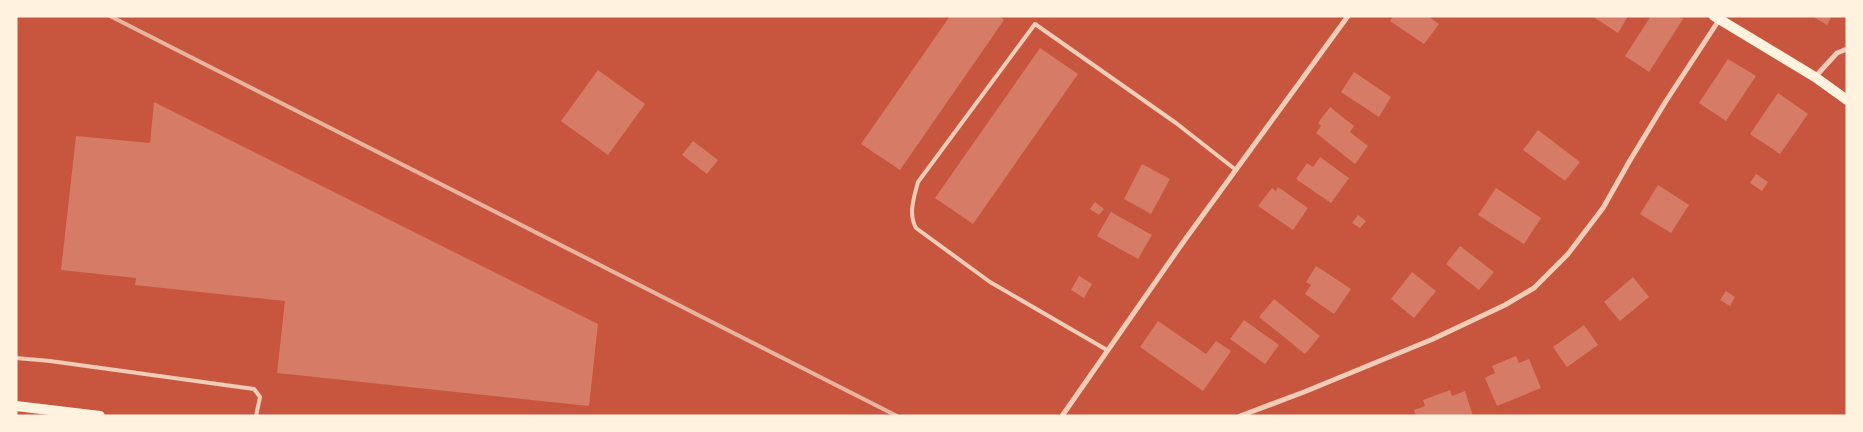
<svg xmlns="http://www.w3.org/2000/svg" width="1863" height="432" viewBox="0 0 1863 432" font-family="'PT Sans Narrow',sans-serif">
  <rect width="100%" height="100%" fill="#c8553d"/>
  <g fill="#d67c66">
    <path d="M950,16H999L1004,20L900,170L861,144Z"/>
    <path d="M1393,16H1428L1439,24L1424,44L1390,21Z"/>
    <path d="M1592,16H1628L1618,33Z"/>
    <path d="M1651,16H1678L1683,19L1649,72L1625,56Z"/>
    <path d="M1812,16H1832L1827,25Z"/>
    <path d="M1040,48L1078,74L973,224L935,198Z"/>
    <path d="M1728,59L1756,76L1726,121L1699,103Z"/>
    <path d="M598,70L645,104L608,155L561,121Z"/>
    <path d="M1354,72L1391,97L1379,117L1341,92Z"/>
    <path d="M1778,93L1808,114L1780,154L1750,134Z"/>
    <path d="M154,102L598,324L589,406L277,373L285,301L135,285L136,278L61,270L76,136L150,143Z"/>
    <path d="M1330,107L1354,126L1350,132L1368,146L1355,164L1316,133L1321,126L1318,123Z"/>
    <path d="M1538,130L1580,162L1565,181L1523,150Z"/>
    <path d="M693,141L718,160L707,174L682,155Z"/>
    <path d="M1320,157L1349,178L1331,203L1296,179L1307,163L1313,167Z"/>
    <path d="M1142,164L1170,179L1151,214L1124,199Z"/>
    <path d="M1756,174L1768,182L1762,191L1750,183Z"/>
    <path d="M1658,185L1689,205L1671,233L1640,214Z"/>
    <path d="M1278,187L1308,208L1293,230L1258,206L1272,188L1276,191Z"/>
    <path d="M1496,188L1541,218L1524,244L1478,215Z"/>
    <path d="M1095,202L1104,209L1099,215L1090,209Z"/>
    <path d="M1111,212L1152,235L1138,259L1097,236Z"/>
    <path d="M1358,215L1366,221L1360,228L1352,223Z"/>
    <path d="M1460,246L1494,272L1479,290L1446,264Z"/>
    <path d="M1316,266L1351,289L1334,314L1305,294L1311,285L1306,282Z"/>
    <path d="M1412,272L1436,291L1414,318L1391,299Z"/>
    <path d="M1079,276L1092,284L1084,298L1071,290Z"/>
    <path d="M1633,277L1649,297L1620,321L1604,302Z"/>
    <path d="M1726,291L1735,297L1730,306L1720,300Z"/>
    <path d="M1274,299L1320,336L1305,354L1259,317Z"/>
    <path d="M1244,320L1279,345L1265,364L1230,339Z"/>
    <path d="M1158,321L1206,354L1216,341L1231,351L1203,391L1140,347Z"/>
    <path d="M1584,325L1598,345L1567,367L1553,347Z"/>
    <path d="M1516,356L1519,363L1529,359L1541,388L1497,406L1485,378L1495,373L1492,366Z"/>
    <path d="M1450,390L1452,396L1465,391L1473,416H1416L1414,410L1425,406L1423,400Z"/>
  </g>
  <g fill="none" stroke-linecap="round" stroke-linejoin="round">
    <g stroke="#f1ccb7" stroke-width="4">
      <path d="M1107,350L990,282L916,228C908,214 914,197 918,182L1035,24L1176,123L1236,170"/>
      <path d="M16,358L50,361L254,389L260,397L256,416"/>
    </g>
    <g stroke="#f1ccb7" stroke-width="5">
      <path d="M1815,77L1837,53L1847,49"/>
      <path d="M1062,416L1184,241L1348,16"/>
      <path d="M1240,416L1304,392L1433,339L1505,305L1534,288L1568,254L1603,208L1629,162L1666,101L1719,20"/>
    </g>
    <g stroke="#fff3e0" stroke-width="10">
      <path d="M1714,16L1815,77L1847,100"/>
      <path d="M16,406L100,416"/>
    </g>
    <path stroke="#e9b49f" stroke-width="4" d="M110,16L897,416"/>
  </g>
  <rect width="1863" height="432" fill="none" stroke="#fff3e0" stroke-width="35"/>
</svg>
